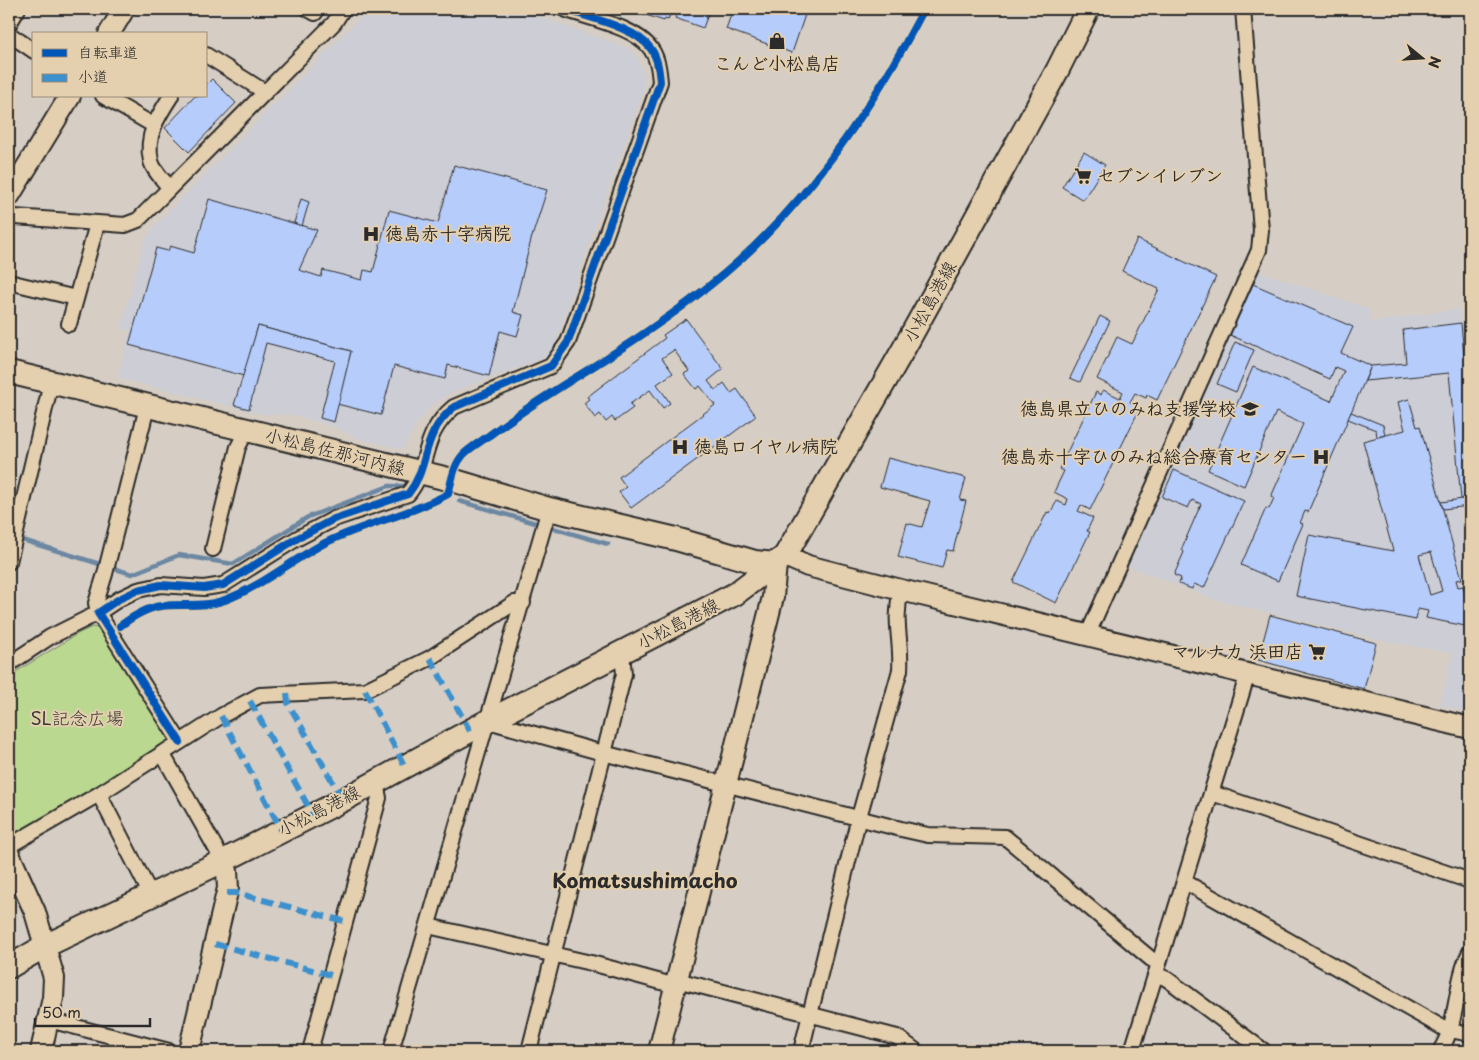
<svg xmlns="http://www.w3.org/2000/svg" width="1479" height="1060" viewBox="0 0 1479 1060" font-family="'Playpen Sans','Klee One',sans-serif">
  <rect width="100%" height="100%" fill="#d6cec5"/>
  <filter id="ink" filterUnits="userSpaceOnUse"><feTurbulence type="fractalNoise" baseFrequency=".02" numOctaves="2"/><feDisplacementMap in="SourceGraphic" scale="10" xChannelSelector="R" yChannelSelector="G"/><feConvolveMatrix kernelMatrix="1 2 1 2 8 2 1 2 1" color-interpolation-filters="sRGB"/></filter>
  <g filter="url(#ink)">
    <g fill="#cccdd5">
      <path d="M362,9H516L628,48L638,58L644,73V89L587,249L555,346L548,356L451,393L430,407L417,424L403,449L359,439L333,426L294,415L261,414L118,378L130,331L121,328L144,242L154,226L358,20Z"/>
      <path d="M1255,270L1369,309L1371,322L1459,309L1470,349V713L1440,705L1453,653L1379,640L1213,599L1123,564Z"/>
    </g>
    <path fill="#bbd890" stroke="#73825e" d="M92,627L101,629L169,737L165,746L9,841V676L79,633Z"/>
    <g fill="none" stroke-linecap="round" stroke-linejoin="round">
      <g stroke="#6c87a2" stroke-width="4.5">
        <path d="M459,501L608,544"/>
        <path d="M16,538L132,574L179,555L233,564L308,517L389,486H402"/>
      </g>
    </g>
    <g fill="#b6ccfb" stroke="#2b2b2b" fill-rule="evenodd">
      <path d="M628,9H672L668,20L665,19L664,21Z"/>
      <path d="M679,9H710L703,28L675,18Z"/>
      <path d="M733,9H807L792,53L726,29Z"/>
      <path d="M212,79L236,103L189,152L165,128L195,96H206V85Z"/>
      <path d="M1084,152L1105,165L1083,200L1062,187Z"/>
      <path d="M454,165L547,190L531,240L513,312L523,315L517,336L500,331L489,376L448,365L445,379L394,366L381,415L337,404L351,351L258,326L244,376L129,345L156,248L168,251L170,246L194,253L209,199L317,230L299,270L321,277L323,270L362,280L364,270L373,272L389,210L438,223Z"/>
      <path d="M301,199L309,202L302,226L294,223Z"/>
      <path d="M1137,239L1216,277L1157,400L1147,395L1146,398L1135,393L1130,402L1140,408L1090,510L1081,505L1078,511L1093,518L1087,531L1090,532L1056,603L1013,582L1047,512L1050,513L1057,501L1066,505L1068,499L1054,492L1064,471L1059,469L1096,392L1101,395L1103,390L1120,398L1123,392L1097,379L1117,337L1132,344L1159,289L1122,271Z"/>
      <path d="M1253,284L1353,327L1341,353L1371,366L1308,512L1305,511L1300,523L1303,524L1278,581L1241,565L1266,508L1269,509L1274,498L1271,497L1303,424L1276,412L1244,486L1208,470L1253,367L1331,401L1344,371L1335,367L1330,379L1230,335Z"/>
      <path d="M1100,316L1110,321L1080,382L1070,378Z"/>
      <path d="M686,319L723,369L708,381L715,390L724,383L731,393L737,389L756,416L631,508L619,492L626,487L619,477L715,405L700,386L696,389L684,374L689,371L674,350L662,358L673,373L657,384L670,403L663,408L650,390L630,404L633,408L615,421L612,417L606,422L600,414L595,418L584,403L589,399L587,397L665,338L663,335Z"/>
      <path d="M1461,323L1464,356H1470V498L1461,499L1449,373L1365,381L1371,366L1406,363L1403,330Z"/>
      <path d="M258,326L351,351L334,422L320,418L335,361L266,343L249,409L234,405Z"/>
      <path d="M1235,342L1254,350L1236,392L1217,384Z"/>
      <path d="M1409,399L1417,427L1420,426L1462,579L1456,580L1458,587L1463,586L1470,607V627L1426,618L1428,611L1418,609L1416,620L1296,596L1309,535L1393,551L1363,441L1405,430L1398,402ZM1431,552L1442,591L1430,595L1419,555Z"/>
      <path d="M1351,412L1383,425L1385,435L1377,437L1376,430L1348,419Z"/>
      <path d="M888,458L966,478L960,500L966,501L953,551L947,550L942,568L898,557L907,523L922,527L930,501L880,487Z"/>
      <path d="M1174,470L1244,501L1204,588L1194,584L1192,589L1179,584L1181,578L1174,575L1184,552L1181,550L1201,504L1192,500L1188,508L1162,497Z"/>
      <path d="M1470,498V506L1443,509L1441,502Z"/>
      <path d="M1470,585V604H1467L1463,586Z"/>
      <path d="M1270,615L1376,643L1364,689L1258,660Z"/>
      <path d="M888,1044L904,1051H885Z"/>
    </g>
    <g fill="none" stroke-linecap="round" stroke-linejoin="round">
      <g stroke="#2b2b2b" stroke-width="18">
        <g id="street">
          <path d="M308,9L315,13"/>
          <path d="M9,24L18,9"/>
          <path d="M9,34L34,51"/>
          <path d="M206,55L265,92"/>
          <path d="M103,96L153,125"/>
          <path d="M169,187C163,180 153,170 151,161C145,136 158,116 171,96"/>
          <path d="M9,214L15,217L125,225L138,220L334,23L343,9"/>
          <path d="M9,282L76,298"/>
          <path d="M69,324L97,224"/>
          <path d="M213,549L238,447L247,430"/>
          <path d="M9,562L51,383"/>
          <path d="M1087,636L1259,250L1261,230L1243,9"/>
          <path d="M9,664L50,637L98,613L96,603L105,574L147,407"/>
          <path d="M488,721L603,753L901,829L928,835L1005,837L1151,959L1159,963"/>
          <path d="M180,742L98,613L119,599L138,590L161,585L204,588L223,585L296,539L334,519L408,494C431,466 419,436 454,407L551,366L568,342L660,82C659,71 658,59 651,49C636,27 589,18 564,9"/>
          <path d="M162,753L223,861"/>
          <path d="M1212,793L1470,881"/>
          <path d="M99,794L151,895"/>
          <path d="M9,846L99,794L221,716L260,695L365,690L430,658L514,603H523"/>
          <path d="M1185,882L1445,1029L1470,1034"/>
          <path d="M428,926L591,963L676,986"/>
          <path d="M1156,974L1167,979L1264,1051"/>
          <path d="M677,980L897,1037L916,1051"/>
          <path d="M49,1020L169,1051"/>
          <path d="M310,1051L379,798L376,783"/>
          <path d="M391,1051L549,509"/>
          <path d="M529,1051L624,674L622,653"/>
          <path d="M801,1051L859,817L900,670C902,639 893,623 901,590"/>
          <path d="M1132,1051L1248,673"/>
          <path d="M1440,1051C1459,1022 1454,983 1470,952"/>
        </g>
      </g>
      <g stroke="#2b2b2b" stroke-width="24">
        <g id="secondary">
          <path d="M109,34L124,9"/>
          <path d="M9,196L70,96"/>
          <path d="M785,556L808,566L901,590L1470,728"/>
          <path d="M9,854L35,912L54,978L53,998L41,1051"/>
          <path d="M189,1051L228,888L227,871L223,861"/>
          <path d="M659,1051L773,597L776,564"/>
        </g>
      </g>
      <g stroke="#2b2b2b" stroke-width="26">
        <g id="primary">
          <path d="M9,372L452,480L549,509L676,539L755,562L776,564"/>
          <path d="M9,967L45,946L223,861L343,800L488,721L735,594L785,556L903,350L1057,71L1088,9"/>
        </g>
      </g>
      <use href="#street" stroke="#e4cfae" stroke-width="14"/>
      <use href="#secondary" stroke="#e4cfae" stroke-width="20"/>
      <use href="#primary" stroke="#e4cfae" stroke-width="22"/>
      <g stroke="#3b90cd" stroke-width="6" stroke-dasharray="12 6" stroke-linecap="butt">
        <path d="M430,658L470,731"/>
        <path d="M365,690L405,767"/>
        <path d="M287,693L288,703L343,800"/>
        <path d="M250,701L313,815"/>
        <path d="M221,716L282,831"/>
        <path d="M227,893H236L344,921"/>
        <path d="M215,944L331,975"/>
      </g>
      <g stroke="#e4cfae" stroke-width="11">
        <g id="cycleway">
          <path d="M120,626C132,617 146,608 161,606C182,603 204,608 225,600C260,587 288,563 321,545C361,524 408,516 448,494C452,481 453,466 463,455C469,448 479,443 487,437C512,418 538,401 565,384C620,350 675,315 725,273C809,202 874,105 924,9"/>
          <path d="M180,742L98,613L119,599L138,590L161,585L204,588L223,585L296,539L334,519L408,494C431,466 419,436 454,407L551,366L568,342L660,82C659,71 658,59 651,49C636,27 589,18 564,9"/>
        </g>
      </g>
      <use href="#cycleway" stroke="#0057b8" stroke-width="8"/>
    </g>
  </g>
  <defs>
    <g id="shop-bare" transform="scale(1.35)"><path d="M-5-2.5h2.3a2.7 3.5 0 0 1 5.4 0H5L5.5 6h-11ZM-1.5-2.5h3a1.5 2.3 0 0 0-3 0Z" fill="#2b2b2b" stroke="#e4cfae" stroke-width="2.5" paint-order="stroke"/></g>
    <g id="supermarket-bare" transform="scale(1.35)"><path d="M-6-5.5h2.5l.6 2H6L4.5 2H-2.5L-4.4-4H-6ZM-1.5 3.2a1.3 1.3 0 1 0 .1 0ZM3 3.2a1.3 1.3 0 1 0 .1 0Z" fill="#2b2b2b" stroke="#e4cfae" stroke-width="2.5" paint-order="stroke"/></g>
    <g id="hospital-bare" transform="scale(1.35)"><path d="M-5-5h3v3.5h4V-5h3V5h-3V1.5h-4V5h-3Z" fill="#2b2b2b" stroke="#e4cfae" stroke-width="2.5" paint-order="stroke"/></g>
    <g id="school-bare" transform="scale(1.35)"><path d="M0-5L7-2L0 1L-7-2ZM-4 1L0 2.5L4 1V4Q0 6-4 4Z" fill="#2b2b2b" stroke="#e4cfae" stroke-width="2.5" paint-order="stroke"/></g>
  </defs>
  <g fill-rule="evenodd">
    <use href="#shop-bare" x="777" y="41"/>
    <use href="#supermarket-bare" x="1083" y="176"/>
    <use href="#hospital-bare" x="371" y="234"/>
    <use href="#school-bare" x="1250" y="409"/>
    <use href="#hospital-bare" x="680" y="447"/>
    <use href="#hospital-bare" x="1321" y="457"/>
    <use href="#supermarket-bare" x="1317" y="652"/>
  </g>
  <g text-anchor="middle" stroke-width="4" stroke-linejoin="round" paint-order="stroke">
    <g font-size="18" font-weight="bold" fill="#2b2b2b" stroke="#e4cfae" text-anchor="start">
      <text x="777" y="70" text-anchor="middle">こんど小松島店</text>
      <text x="1097" y="182">セブンイレブン</text>
      <text x="385" y="240">徳島赤十字病院</text>
      <text x="1236" y="415" text-anchor="end">徳島県立ひのみね支援学校</text>
      <text x="694" y="453">徳島ロイヤル病院</text>
      <text x="1307" y="463" text-anchor="end">徳島赤十字ひのみね総合療育センター</text>
      <text x="1303" y="658" text-anchor="end">マルナカ 浜田店</text>
    </g>
    <g font-size="18" fill="#2b2b2b" stroke="#e4cfae">
      <text transform="translate(930 302) rotate(-61)" y="6">小松島港線</text>
      <text transform="translate(335 452) rotate(14)" y="6">小松島佐那河内線</text>
      <text transform="translate(678 624) rotate(-27)" y="6">小松島港線</text>
      <text transform="translate(319 811) rotate(-27)" y="6">小松島港線</text>
    </g>
    <g font-size="18" fill="#393c35" stroke="#e4cfae">
      <text x="77" y="725">SL記念広場</text>
    </g>
    <g font-size="20" font-weight="bold" fill="#2b2b2b" stroke="#e4cfae">
      <text x="645" y="888">Komatsushimacho</text>
    </g>
  </g>
  <rect width="1479" height="1060" fill="none" stroke="#e4cfae" stroke-width="30"/>
  <rect x="15" y="15" width="1449" height="1030" fill="none" stroke="#2b2b2b" stroke-width="2" filter="url(#ink)"/>
  <rect x="32" y="32" width="175" height="65" fill="#e4cfae" stroke="#9a8d7a"/>
  <rect x="42" y="49" width="25" height="8" fill="#0057b8" stroke="#9a8d7a"/>
  <text x="78" y="58" font-size="15" fill="#2b2b2b">自転車道</text>
  <rect x="42" y="74" width="25" height="8" fill="#3b90cd" stroke="#9a8d7a"/>
  <text x="78" y="82" font-size="15" fill="#2b2b2b">小道</text>
  <g transform="translate(1422 58) rotate(108)" stroke="#e4cfae" stroke-width="4" paint-order="stroke">
  <path d="M0-4L9 19L0 12L-9 19Z" fill="#2b2b2b"/>
  <text y="-8" font-size="14" font-weight="bold" text-anchor="middle" fill="#2b2b2b">N</text>
  </g>
  <path d="M35 1018v8h115v-8" fill="none" stroke="#2b2b2b" stroke-width="2.5"/>
  <text x="42" y="1018" font-size="15" fill="#2b2b2b" stroke="#e4cfae" stroke-width="4" paint-order="stroke">50 m</text>
</svg>
